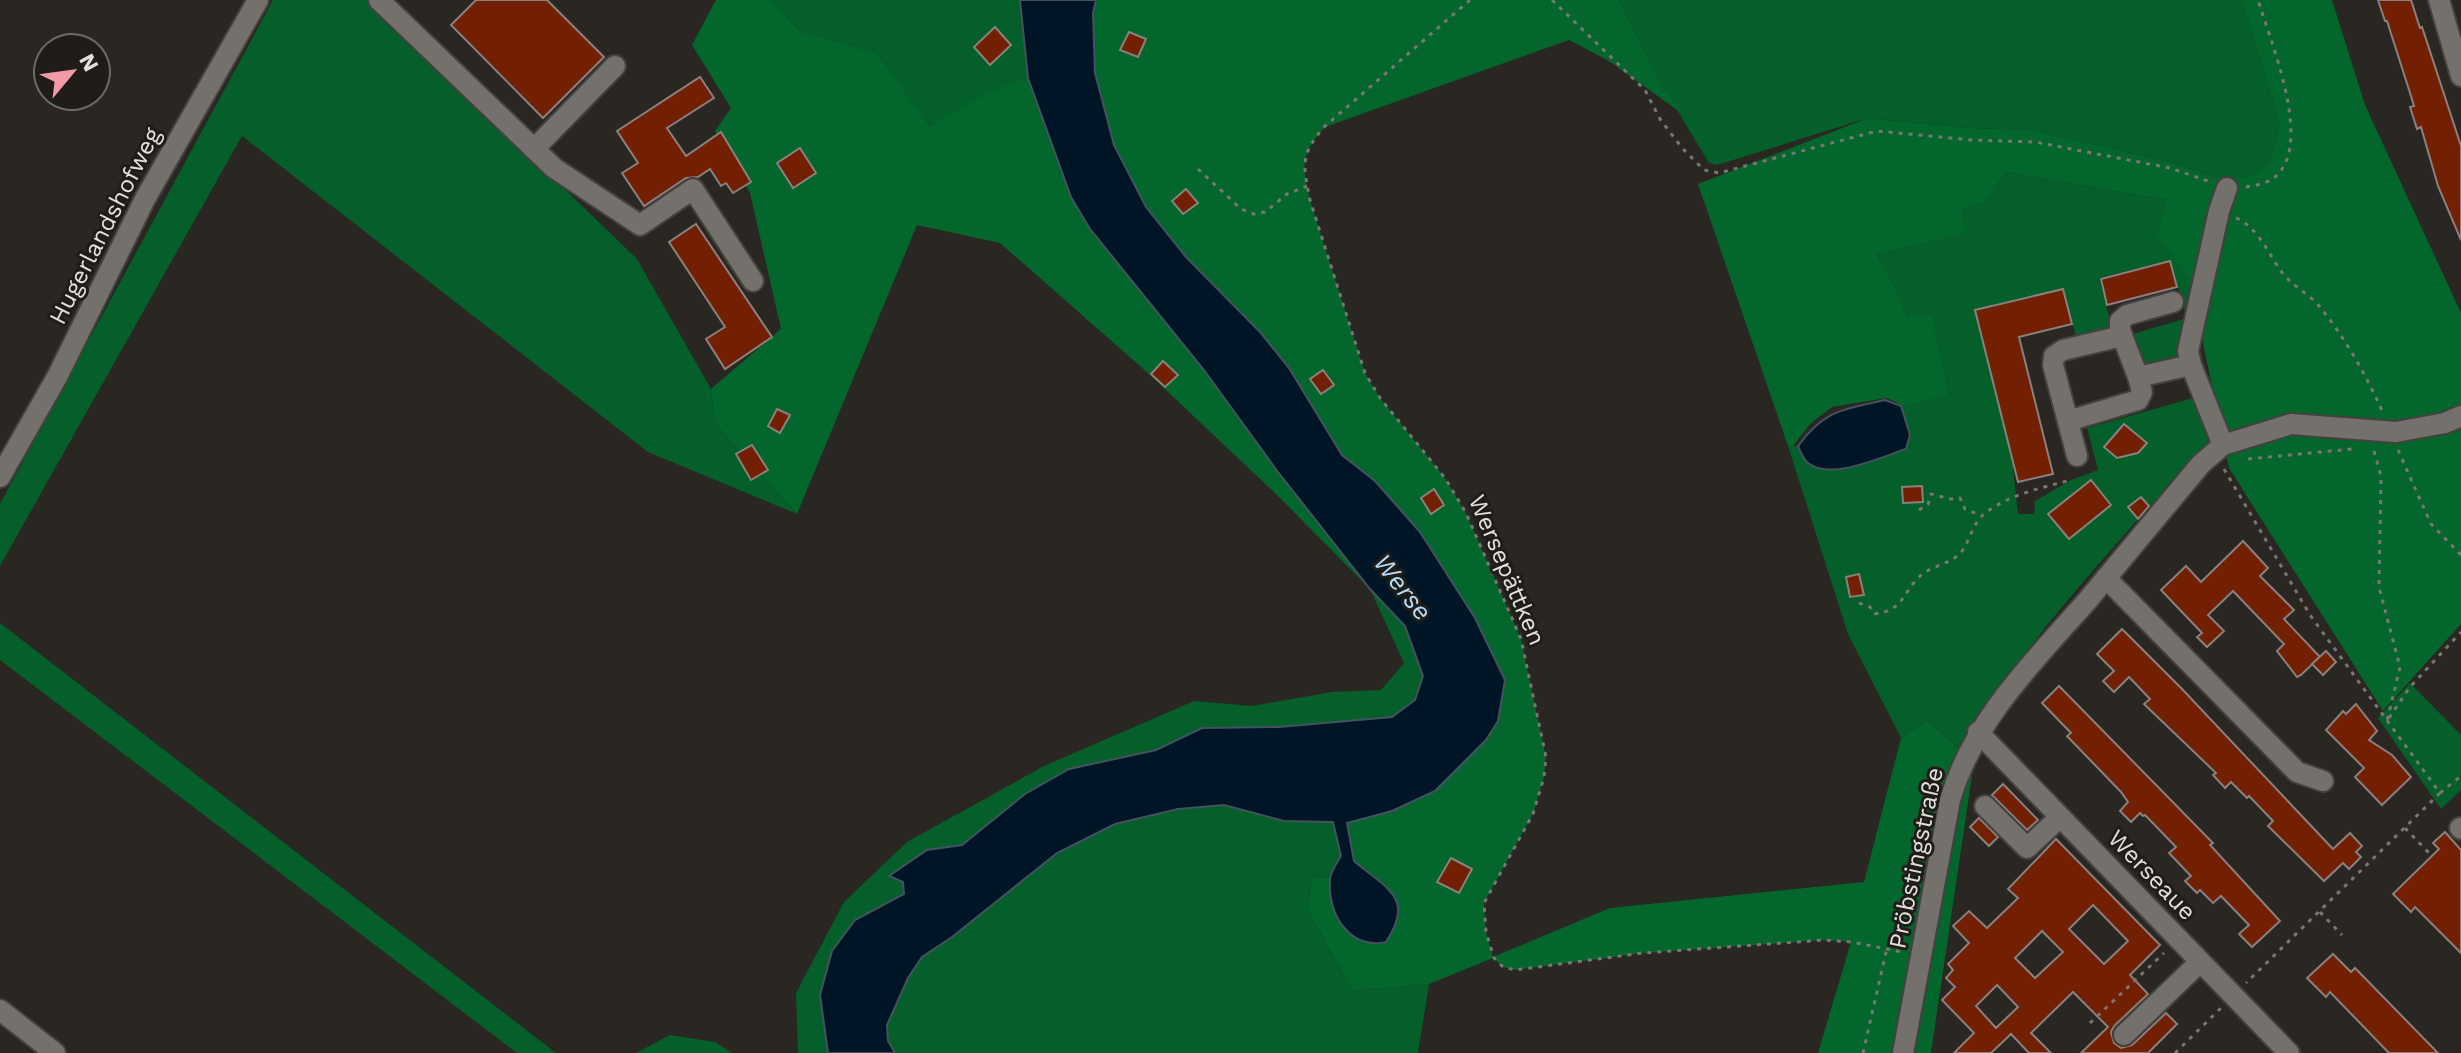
<svg xmlns="http://www.w3.org/2000/svg" width="2461" height="1053" viewBox="0 0 2461 1053" font-family="'Work Sans',sans-serif">
  <rect width="100%" height="100%" fill="#2a2622"/>
  <g fill="#045f2a">
    <path d="M273,0H369L637,259L711,389L715,424L797,514L648,452L242,136L0,566V504Z"/>
    <path d="M771,0H1020L1028,78L928,126L877,53L800,31Z"/>
    <path d="M1619,0H2242L2280,124L2270,163L2250,178H2217L2173,163L2033,130L1968,128L1868,118L1717,165L1709,163L1662,85Z"/>
    <path d="M2005,172L2167,200L2180,264L2203,296L2195,368C2159,368 2142,375 2126,336L2187,318L2170,260L2099,278L2113,332L2077,341L2063,289L1975,310L2012,458L2018,514H2034L2035,501L2071,480L2098,470L2087,428L2193,398L2211,441L2151,509L2141,497L2129,507L2138,519C2074,593 2008,664 1962,751L1927,720L1901,738L1848,634L1788,446H1798L1806,461L1910,435L1901,406L1949,396L1930,313L1907,320L1899,295L1877,254L1964,234L1960,209L1987,202Z"/>
    <path d="M1370,589L1405,626L1423,676L1416,700L1393,717L1279,727L1205,730L1156,750L1069,769L1025,794L962,845L927,850L890,877L903,882L904,894L855,920L820,995L828,1053H798L796,993L844,902L907,842L1044,766L1194,701L1252,706L1332,692L1381,690L1404,663Z"/>
    <path d="M0,623L556,1053H517L0,660Z"/>
    <path d="M2410,683L2461,735V790L2441,809L2378,718Z"/>
    <path d="M1224,805L1284,821L1333,822L1341,856L1330,878L1313,876L1307,908L1352,991L1429,984L1418,1053H895L888,1041L887,1025L908,978L922,957L952,937L1057,853L1115,824L1178,809Z"/>
    <path d="M670,1035L715,1042L732,1053H636Z"/>
  </g>
  <g fill="#03662d">
    <path d="M716,0H771L800,31L877,53L929,126L989,92L1028,78L1071,197L1090,229L1204,370L1278,472L1370,589L1275,493L1149,374L1000,243L917,225L797,514L715,424L711,389L781,329L750,193L715,131L731,108L692,45Z"/>
    <path d="M1096,0H1619L1662,85L1680,112L1609,61L1569,40L1325,127C1300,155 1302,165 1310,200L1365,373L1380,398L1445,478L1466,513L1521,639L1546,757L1544,777L1533,814L1484,903L1486,932L1493,957L1610,908L1864,882L1901,738L1927,720L1974,762L1931,1053H1818L1851,942L1824,940L1643,953L1515,970L1503,967L1493,958L1429,984L1352,991L1307,908L1313,876L1330,878L1334,909L1383,883L1354,861L1347,822L1392,811L1435,791L1487,740L1498,721L1375,481L1342,455L1289,368L1260,332L1186,257L1146,207L1114,145L1095,73L1093,13Z"/>
    <path d="M2242,0H2332L2365,105L2461,313V624L2383,711L2229,468L2202,338L2203,296L2157,235L2167,200L2005,172L1987,202L1961,209L1965,234L1877,254L1899,295L1907,319L1931,313L1949,396L1903,406L1887,398L1832,407L1810,424L1793,446H1788L1698,184L1868,118L1968,128L2033,130L2173,163L2217,178H2249L2270,163L2280,124Z"/>
  </g>
  <g fill="#001627" stroke="#44525e" stroke-width="2">
    <path d="M1020,0H1096L1093,13L1095,73L1114,145L1146,207L1186,257L1260,332L1289,368L1342,455L1375,481L1420,532L1475,618L1505,680L1498,721L1486,740L1435,791L1392,811L1347,823L1354,861C1385,888 1416,897 1386,942C1350,950 1327,914 1330,880C1330,872 1337,863 1341,856L1333,822L1284,821L1224,805L1178,809L1115,824L1057,853L952,937L922,957L908,978L887,1025L888,1041L895,1053H828L820,995L832,951L855,920L904,894L903,882L889,876L927,850L962,845L1025,794L1069,769L1156,750L1202,728L1279,727L1392,717L1415,700L1423,676L1405,626L1370,589L1278,472L1204,370L1090,229L1071,197L1028,78Z"/>
    <path d="M1885,400L1901,406L1910,435L1906,449C1881,457 1831,481 1808,463C1803,459 1801,452 1798,446C1825,409 1843,410 1885,400Z"/>
  </g>
  <g fill="#721f02" stroke="#88817f" stroke-width="2" fill-rule="evenodd">
    <path d="M476,0H547L604,57L543,118L451,25Z"/>
    <path d="M2378,0H2411L2420,28L2422,27L2461,146V240L2438,186L2421,127L2417,129L2410,107L2414,106L2411,96L2387,21H2385Z"/>
    <path d="M995,27L1011,45L990,65L974,47Z"/>
    <path d="M1129,32L1146,39L1138,57L1120,50Z"/>
    <path d="M700,77L714,98L667,128L686,156L721,132L751,182L733,193L726,183L721,186L710,169L698,177L686,178L644,206L622,173L638,163L617,131Z"/>
    <path d="M800,148L816,173L793,188L777,163Z"/>
    <path d="M1186,189L1198,203L1183,214L1172,201Z"/>
    <path d="M696,224L772,337L725,369L706,339L725,327L669,242Z"/>
    <path d="M2170,261L2177,287L2107,305L2101,279Z"/>
    <path d="M2063,289L2072,324L2019,337L2053,474L2018,482L1975,310Z"/>
    <path d="M1163,361L1178,375L1165,387L1151,374Z"/>
    <path d="M1323,370L1334,385L1321,394L1310,379Z"/>
    <path d="M777,409L790,415L780,433L768,426Z"/>
    <path d="M2124,424L2147,443L2138,453L2117,458L2104,447Z"/>
    <path d="M752,445L768,470L751,480L736,454Z"/>
    <path d="M2091,480L2111,505L2069,539L2048,514Z"/>
    <path d="M1922,486L1923,502L1903,503L1902,487Z"/>
    <path d="M1434,489L1444,505L1431,514L1421,498Z"/>
    <path d="M2141,497L2149,506L2138,519L2128,507Z"/>
    <path d="M2243,541L2268,568L2260,576L2294,610L2284,619L2320,657L2301,675L2297,677L2277,651L2284,644L2233,591L2208,615L2224,631L2207,647L2197,637L2202,633L2161,590L2186,566L2201,582Z"/>
    <path d="M1859,574L1864,595L1850,597L1846,577Z"/>
    <path d="M2122,629L2182,689L2333,849L2350,833L2362,846L2356,852L2361,857L2349,869L2343,863L2324,881L2268,826L2273,821L2249,796L2247,798L2231,782L2225,788L2213,775L2216,773L2144,704L2150,699L2129,677L2114,692L2103,681L2114,671L2097,654Z"/>
    <path d="M2326,651L2336,662L2323,675L2312,664Z"/>
    <path d="M2059,686L2213,843L2210,845L2280,921L2252,947L2239,934L2249,925L2221,896L2213,903L2200,890L2197,893L2185,881L2191,876L2169,853L2176,847L2145,815L2143,816L2140,813L2131,822L2120,811L2128,802L2121,792L2067,736L2071,733L2042,703Z"/>
    <path d="M2356,704L2377,731L2369,740L2392,755L2411,777L2382,805L2355,777L2364,768L2326,730L2343,711L2346,714Z"/>
    <path d="M2003,784L2038,820L2027,830L1992,795Z"/>
    <path d="M1979,818L1998,837L1989,846L1970,827Z"/>
    <path d="M2445,832L2461,850V953L2415,907L2411,912L2393,894L2439,849L2433,843Z"/>
    <path d="M2056,839L2160,945L2130,975L2148,994L2114,1026L2111,1032L2114,1043L2121,1048L2132,1045L2166,1013L2177,1024L2148,1053H2081L2108,1027L2073,992L2031,1033L2051,1053H2029L2011,1034L1991,1053H1954L1974,1033L1942,1000L1955,987L1946,978L1953,970L1948,964L1969,943L1953,926L1969,911L1987,928L2018,898L2008,889ZM2093,905L2128,941L2104,964L2069,929ZM2042,931L2063,952L2035,978L2015,958ZM1997,985L2018,1007L1996,1028L1976,1006Z"/>
    <path d="M1451,858L1472,869L1459,893L1437,882Z"/>
    <path d="M2333,954L2351,972L2355,968L2438,1053H2389L2330,992L2326,997L2307,978Z"/>
  </g>
  <g fill="none" stroke-linecap="round" stroke-linejoin="round">
    <g stroke="#44413e" stroke-width="24">
      <g id="minor">
        <path d="M379,0L554,168L640,225L693,189L753,281"/>
        <path d="M2439,0L2461,76"/>
        <path d="M534,149L615,66"/>
        <path d="M2173,302L2127,315L2120,321V330L2138,377L2191,365"/>
        <path d="M2068,421L2138,400L2142,392L2138,377"/>
        <path d="M2223,445L2191,365L2188,351L2219,211L2227,188"/>
        <path d="M2077,456L2053,365L2054,356L2063,350L2122,336"/>
        <path d="M0,477L57,377L145,199L258,0"/>
        <path d="M2106,578L2297,772L2323,781"/>
        <path d="M1978,732L2289,1053"/>
        <path d="M1985,806L2027,848L2059,818"/>
        <path d="M2460,828L2461,829"/>
        <path d="M0,1010L55,1053"/>
        <path d="M2124,1035L2200,962"/>
        <path d="M1903,1053L1950,800C1973,721 2033,662 2087,601C2125,556 2163,510 2201,464L2223,445L2291,424L2396,432L2445,423L2461,416"/>
      </g>
    </g>
    <g stroke="#797673" stroke-width="3" stroke-dasharray="4 6" stroke-linecap="butt">
      <path d="M1470,0L1324,127C1300,155 1303,165 1310,200L1365,373L1380,398L1445,478L1466,513L1521,639L1546,757L1544,777L1533,814L1484,903L1486,932L1494,958L1503,967L1515,970L1643,953L1824,940L1852,942L1902,952"/>
      <path d="M1552,0L1645,90L1660,119L1682,148L1704,170L1719,173L1877,131L1972,140L2035,142L2170,168L2208,181"/>
      <path d="M1198,169L1241,209L1254,214L1265,212L1287,194L1307,186"/>
      <path d="M2246,187C2258,185 2271,183 2279,173C2311,137 2270,40 2258,0"/>
      <path d="M2236,218C2258,227 2269,255 2283,274C2294,287 2309,294 2320,307C2345,338 2367,376 2383,413"/>
      <path d="M2398,450L2431,524L2461,555"/>
      <path d="M2374,451L2381,476L2379,587L2400,667L2387,721"/>
      <path d="M2248,459L2352,449"/>
      <path d="M2224,469L2310,615L2440,793L2246,983"/>
      <path d="M1919,510L1928,504L1931,494L1950,499L1960,498L1965,509L1980,515"/>
      <path d="M1859,603L1870,607L1874,614C1904,610 1901,595 1919,577C1931,565 1951,565 1962,551C1970,540 1973,523 1984,514C2010,494 2041,488 2071,480"/>
      <path d="M2389,718L2410,687L2461,632"/>
      <path d="M2440,793L2461,776"/>
      <path d="M2405,828L2430,854"/>
      <path d="M2320,912L2342,935"/>
      <path d="M2090,1023L2164,953"/>
      <path d="M1863,1053L1887,948"/>
      <path d="M2175,1053L2221,1008"/>
    </g>
    <use href="#minor" stroke="#74706b" stroke-width="20"/>
  </g>
  <g text-anchor="middle" stroke-width="6" stroke-linejoin="round" paint-order="stroke">
    <g font-size="24" fill="#e2dfdd" stroke="#201d19">
      <text transform="translate(105 226) rotate(-63)" y="8">Hugerlandshofweg</text>
      <text transform="translate(1507 570) rotate(67)" y="8">Wersepättken</text>
      <text transform="translate(1916 858) rotate(-78)" y="8">Pröbstingstraße</text>
      <text transform="translate(2152 875) rotate(46)" y="8">Werseaue</text>
    </g>
    <g font-size="26" font-style="italic" fill="#b2ddfb" stroke="#201d19">
      <text transform="translate(1403 587) rotate(52)" y="9">Werse</text>
    </g>
  </g>
  <g transform="translate(72 72) rotate(61)"><circle r="38" fill="#201d19" stroke="#6e6b67" stroke-width="2"/>
  <path d="M0-6L14 30L0 20L-14 30Z" fill="#f39aa8"/>
  <text y="-12" font-size="22" font-weight="bold" text-anchor="middle" fill="#e2dfdd">N</text>
  </g>
</svg>
